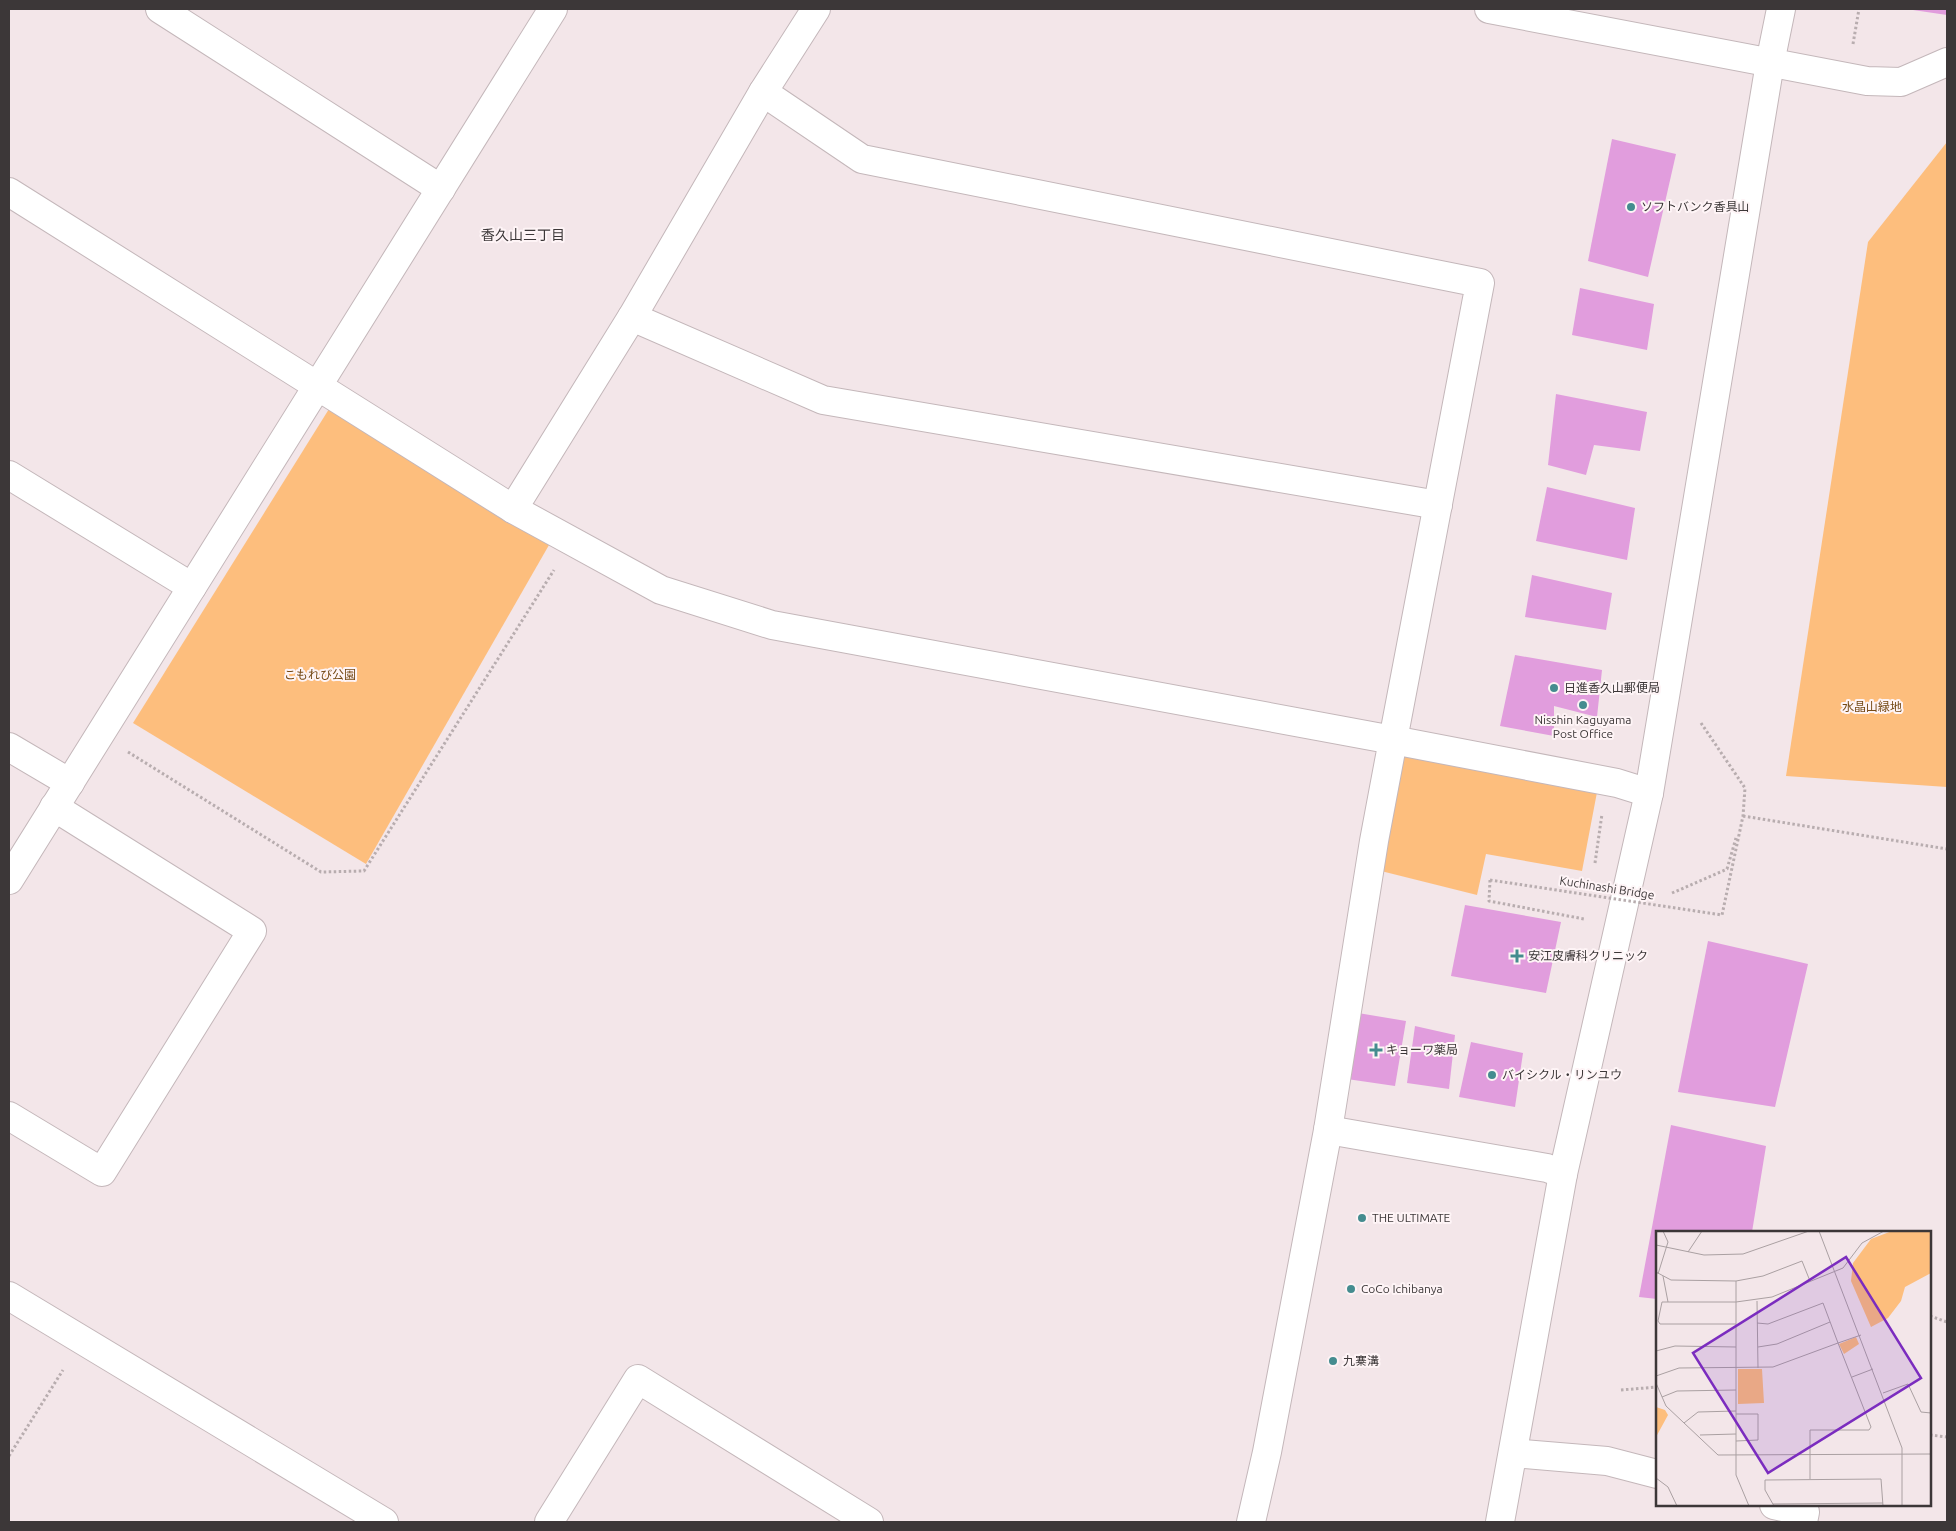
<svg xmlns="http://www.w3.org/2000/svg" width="1956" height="1531" viewBox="0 0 1956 1531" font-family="Ubuntu,'Noto Sans JP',sans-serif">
  <rect width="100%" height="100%" fill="#f3e6e9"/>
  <g fill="#fdbe7d">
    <path d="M1947,142V787L1786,776L1868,242Z"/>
    <path d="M329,409L549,545L366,864L133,723Z"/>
    <path d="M1403,752L1598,787L1582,871L1486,854L1477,895L1381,871Z"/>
  </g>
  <g fill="#e19ddd">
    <path d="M1913,9H1947V15L1913,10Z"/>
    <path d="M1612,139L1676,154L1648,277L1588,261Z"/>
    <path d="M1580,288L1654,304L1647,350L1572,335Z"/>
    <path d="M1556,394L1647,412L1640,451L1594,445L1586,475L1548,465Z"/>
    <path d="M1547,487L1635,508L1627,560L1536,541Z"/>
    <path d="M1532,575L1612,593L1606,630L1525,617Z"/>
    <path d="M1515,655L1602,670L1597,717L1554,706V736L1500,726Z"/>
    <path d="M1465,905L1561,922L1546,993L1451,976Z"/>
    <path d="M1708,941L1808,964L1775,1107L1678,1092Z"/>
    <path d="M1358,1013L1406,1021L1395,1086L1347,1079Z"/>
    <path d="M1415,1026L1455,1035L1449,1089L1407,1083Z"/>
    <path d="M1471,1042L1523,1053L1515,1107L1459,1097Z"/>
    <path d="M1671,1125L1766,1146L1752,1232H1657V1299L1639,1297Z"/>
  </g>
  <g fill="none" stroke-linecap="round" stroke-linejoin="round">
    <g stroke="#c4b7ba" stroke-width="30">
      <g id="street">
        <path d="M160,9L441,189"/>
        <path d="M1489,9L1867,81L1901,82L1947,62"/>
        <path d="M763,92L862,159L1480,283L1393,740L1617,783L1649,793"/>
        <path d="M9,192L513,509L661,590L772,625L1393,740L1374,841L1328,1130L1267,1452L1251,1522"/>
        <path d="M632,317L823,400L1438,505"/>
        <path d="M9,475L192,587"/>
        <path d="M513,509L632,317L763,92L816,9"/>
        <path d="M9,747L70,783"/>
        <path d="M9,880L553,9"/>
        <path d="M9,1116L102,1172L252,931L54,807"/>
        <path d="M1328,1130L1547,1168L1563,1174"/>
        <path d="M1513,1453L1607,1461L1657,1474"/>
        <path d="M1774,1505L1805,1512L1803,1522"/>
        <path d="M549,1522L638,1379L869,1522"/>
      </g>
    </g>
    <g stroke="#c4b7ba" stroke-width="30">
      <g id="secondary">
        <path d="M9,1296L384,1522"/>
        <path d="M1500,1522L1563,1174L1649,793L1770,63L1781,9"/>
      </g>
    </g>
    <g stroke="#b8adaf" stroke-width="3" stroke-dasharray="2.5 2.5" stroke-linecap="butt">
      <path d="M1853,44L1859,9"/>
      <path d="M1701,723L1745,788L1743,816L1722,915"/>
      <path d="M128,752L321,872L364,871L554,570"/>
      <path d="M1743,816L1947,849"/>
      <path d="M1595,863L1602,814"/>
      <path d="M1490,880L1489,901L1584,919"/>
      <path d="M1672,893L1727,869L1736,838"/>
      <path d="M1930,1316L1947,1322"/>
      <path d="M1621,1390L1657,1387"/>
      <path d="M1930,1435L1947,1437"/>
      <path d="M9,1456L63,1370"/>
    </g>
    <use href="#street" stroke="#fff" stroke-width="28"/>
    <use href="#secondary" stroke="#fff" stroke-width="28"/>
    <path stroke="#b8adaf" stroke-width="3" stroke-dasharray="2.5 2.5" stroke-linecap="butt" d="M1490,880L1722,915"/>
  </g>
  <g fill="#448c8f" stroke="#fef4f6" stroke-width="2">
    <circle cx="1631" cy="207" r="5"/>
    <circle cx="1554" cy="688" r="5"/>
    <circle cx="1583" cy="705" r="5"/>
    <path d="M1514.5 948.5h5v5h5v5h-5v5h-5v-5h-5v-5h5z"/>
    <path d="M1373.5 1042.5h5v5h5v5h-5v5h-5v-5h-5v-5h5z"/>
    <circle cx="1492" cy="1075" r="5"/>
    <circle cx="1362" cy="1218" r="5"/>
    <circle cx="1351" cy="1289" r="5"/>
    <circle cx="1333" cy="1361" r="5"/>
  </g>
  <g text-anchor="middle" stroke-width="4" stroke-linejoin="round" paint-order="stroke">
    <g font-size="12" fill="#3c3738" stroke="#fef4f6" text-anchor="start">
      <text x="1641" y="211">ソフトバンク香具山</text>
      <text x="1564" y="692">日進香久山郵便局</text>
      <text x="1583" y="724" text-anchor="middle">Nisshin Kaguyama<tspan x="1583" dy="14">Post Office</tspan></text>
      <text x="1528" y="960">安江皮膚科クリニック</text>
      <text x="1386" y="1054">キョーワ薬局</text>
      <text x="1502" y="1079">バイシクル・リンユウ</text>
      <text x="1372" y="1222">THE ULTIMATE</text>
      <text x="1361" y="1293">CoCo Ichibanya</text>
      <text x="1343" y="1365">九寨溝</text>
    </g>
    <g font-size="12" fill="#754915" stroke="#fef4f6">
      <text x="320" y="679">こもれび公園</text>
      <text x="1872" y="711">水晶山緑地</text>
    </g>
    <g font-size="12" fill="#3c3738" stroke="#fef4f6">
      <text transform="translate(1607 888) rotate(9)" y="4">Kuchinashi Bridge</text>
    </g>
    <g font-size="14" fill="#3c3738" stroke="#fef4f6">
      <text x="523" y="240">香久山三丁目</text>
    </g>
  </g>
  <g transform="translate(1656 1231)">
    <rect width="275" height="275" fill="#f3e6e9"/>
    <path d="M236,0H275V42L249,56L245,70L232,87L215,96L195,50L197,32L215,8ZM200,106L203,113L188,123L183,113ZM82,138H106L108,172L82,173ZM0,176L9,179L12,184L0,206Z" fill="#fdbe7d"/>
    <path fill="none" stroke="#aaa0a2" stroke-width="1" d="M163,0L246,217V275M0,14L48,24L87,23L153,0M32,21L46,0M0,41L15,49L80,50L107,45L146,30L154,50M2,43L12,11L7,0M7,45L12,71M80,50V244L93,275M101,70L102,137M101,92L112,93L167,72L182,112L205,104M80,93H4L2,90L6,71H80L116,66L187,37L206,12L228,0M102,116L121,113L174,91M0,120L19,115L80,116M0,145L23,137L117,136L182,112L215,196L213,199H154V248M196,146L217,138M0,152L10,175L62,224L275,223M227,162L252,153L265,181L275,182M6,166L21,160L80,159M28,192L42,181L80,180M44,204L80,203M80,210L102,209V183H80M0,247L12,256L21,275M117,273L227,272M118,275L109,259V249L225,248L227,275"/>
    <path fill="#7b2cbf" fill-opacity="0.15" stroke="#7b2cbf" stroke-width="2.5" d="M190,26L265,147L112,242L37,122Z"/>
    <rect width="275" height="275" fill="none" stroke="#3c3738" stroke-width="2.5"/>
  </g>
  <rect width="1956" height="1531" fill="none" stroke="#3c3738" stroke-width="20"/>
</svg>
